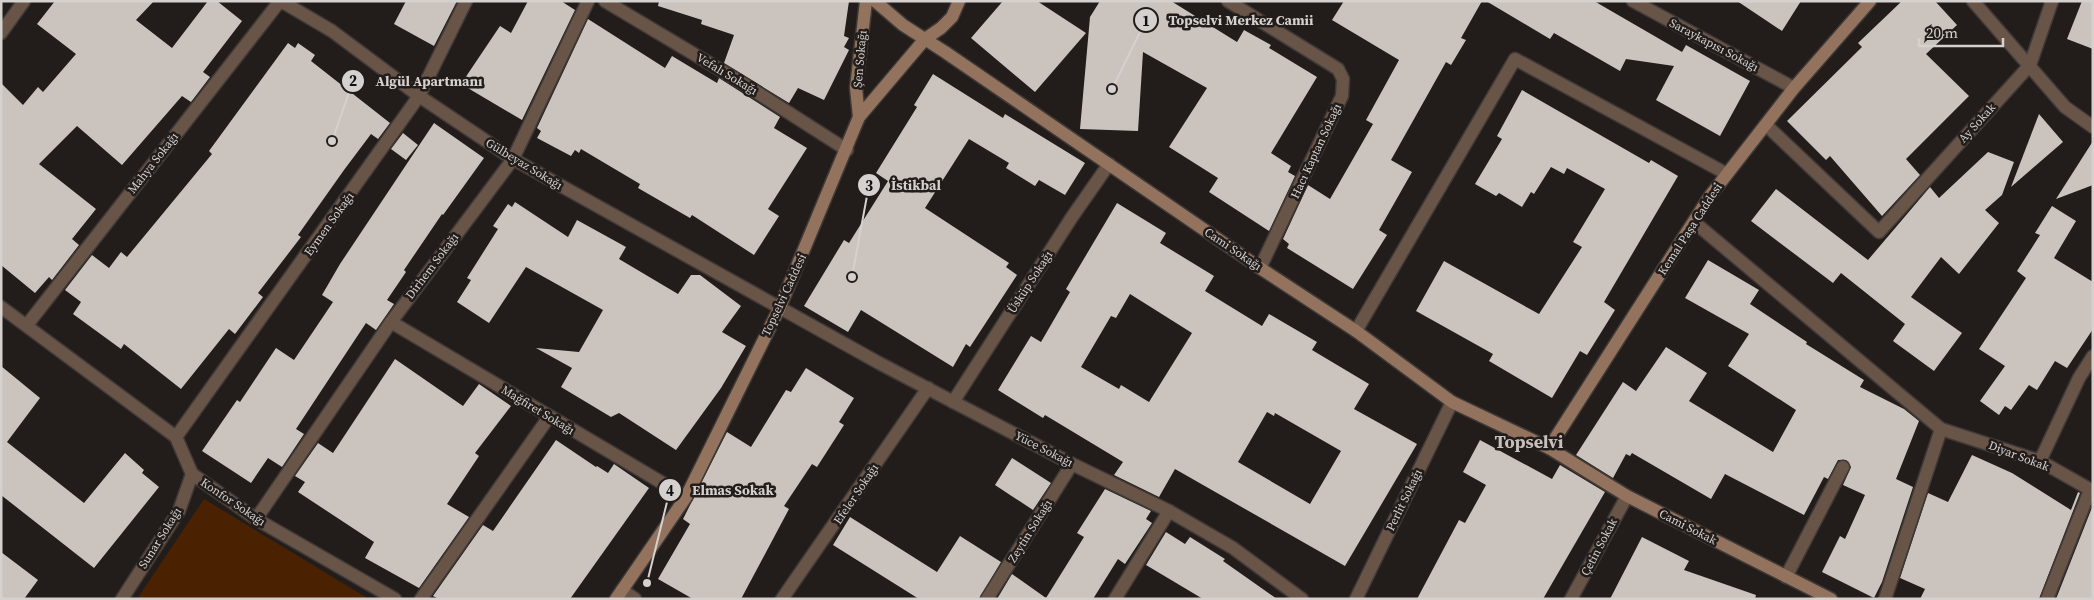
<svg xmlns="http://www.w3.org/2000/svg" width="2094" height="600" viewBox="0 0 2094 600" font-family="'Source Serif 4',serif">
  <rect width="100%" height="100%" fill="#221d1a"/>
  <path fill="#4a2202" d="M204,499L369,599H137Z"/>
  <g fill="#cac3be" fill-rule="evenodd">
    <path d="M55,1H154L136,20L172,48L208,1H217L242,21L203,72L210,77L191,102L182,96L122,165L77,126L39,164L96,209L72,239L79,245L52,280L49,277L35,293L1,265V83L23,105L38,87L43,92L76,54L37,24Z"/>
    <path d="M406,1H457L434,46L394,24Z"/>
    <path d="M528,1H561L575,10L522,120L461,84L500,26L511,33Z"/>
    <path d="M659,1H849L844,36L849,38L844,47L849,50L824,100L798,88L789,103L724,63L734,35L701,24L702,20L658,6Z"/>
    <path d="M1003,1H1037L1086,33L1035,92L971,38Z"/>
    <path d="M1100,1H1171L1237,42L1244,30L1271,45L1269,48L1317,77L1271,153L1291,166L1288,172L1295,176L1269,231L1209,192L1218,178L1169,147L1207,88L1143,52L1138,131L1080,129L1090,17Z"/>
    <path d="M1344,1H1482L1461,38L1466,40L1451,65L1446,62L1391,160L1412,172L1379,230L1387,235L1353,289L1287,248L1289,244L1283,239L1308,185L1330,199L1373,124L1366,120L1399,60L1332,20Z"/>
    <path d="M1486,1H1594L1682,52L1686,45L1750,81L1720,136L1656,100L1674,66L1626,59L1620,71L1554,33L1550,39Z"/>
    <path d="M1737,1H1801L1782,31Z"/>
    <path d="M1902,1H1935L1957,25L1926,54L1969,96L1906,159L1920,175L1882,216L1830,156L1826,160L1787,121L1862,47L1858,43Z"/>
    <path d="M2082,1H2093V49L2067,39Z"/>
    <path d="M588,19L665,68L672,56L717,83L719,78L780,117L774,128L807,148L768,209L779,216L754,255L692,215L690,218L638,188L640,184L581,149L579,153L575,150L571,156L537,138L541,131L537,128Z"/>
    <path d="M288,43L295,48L298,43L315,55L311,61L390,123L378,139L371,134L344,170L298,235L301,237L258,293L263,297L235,334L229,329L181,389L124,344L121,349L73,314L81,302L65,290L92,255L109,268L121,252L127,257L212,154L209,151Z"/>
    <path d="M933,74L1003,118L1005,114L1085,163L1065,195L1039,180L1035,186L1006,168L1009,163L969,139L925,208L1009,263L1006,267L1017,275L970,347L966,344L953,367L861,310L848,332L804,306L844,240L849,243L888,181L876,173L917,107L914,105Z"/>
    <path d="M1522,90L1649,163L1651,160L1678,176L1604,302L1615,310L1587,355L1580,351L1552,398L1489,361L1493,354L1416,311L1444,261L1539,314L1582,247L1573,242L1605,189L1567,168L1564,174L1551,167L1534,194L1531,192L1522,207L1499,193L1496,196L1475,184L1502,139L1497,136Z"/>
    <path d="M2039,114L2063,142L2011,187Z"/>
    <path d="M434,123L484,158L443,215L442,214L404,270L406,272L387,300L394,304L376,330L366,323L327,382L296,429L304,434L282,467L268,458L251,483L202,451L237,400L240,402L276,348L294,360L333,302L322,295L340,264Z"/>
    <path d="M403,133L418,145L406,160L391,149Z"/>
    <path d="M2093,141V185L2056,199Z"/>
    <path d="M1988,152L2014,162L2002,195L1985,210L1999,223L1959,274L1941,257L1911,297L1962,333L1934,371L1893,341L1905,324L1841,273L1833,283L1751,221L1776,189L1868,260L1930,187L1939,198Z"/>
    <path d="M515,202L568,237L577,220L626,247L619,259L678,294L691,275H700L741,306L722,332L746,346L721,388L676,450L619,413L611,417L561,387L572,368L536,348L579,352L603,310L526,267L489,323L457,302L471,280L467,278L498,229L493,226L508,204L512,207Z"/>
    <path d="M1117,203L1166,233L1160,243L1214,276L1205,291L1262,326L1269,314L1317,342L1312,350L1369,384L1354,409L1417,444L1345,566L1175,469L1159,497L1114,475L1123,462L1045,415L1043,418L998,390L1031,336L1041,342L1070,292L1066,289ZM1130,294L1192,333L1149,402L1121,385L1119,389L1081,367L1111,316L1116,318ZM1267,412L1274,416L1275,413L1341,451L1310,504L1238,462Z"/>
    <path d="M2052,206L2076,221L2054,258L2093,282V329L2067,368L2055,361L2037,390L2029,385L2011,410L2005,406L1999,415L1980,401L2005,366L1979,349L2026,278L2017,271L2040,235L2035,233Z"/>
    <path d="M1708,260L1759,290L1750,304L1807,342L1806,344L1864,380L1860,387L1904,409L1919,421L1896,479L1913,487L1882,582L1874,598L1822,572L1840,536L1845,539L1865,495L1843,485L1851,467L1846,460H1838L1828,479L1824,477L1804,515L1725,474L1711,499L1632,453L1630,456L1626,454L1613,478L1576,455L1623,382L1636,391L1666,347L1707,373L1689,401L1773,452L1796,410L1728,366L1749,334L1685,298Z"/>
    <path d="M395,359L463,406L479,384L511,406L475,453L479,456L447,504L469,517L419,588L365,558L374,542L298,492L305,482L295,476L318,443L333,453Z"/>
    <path d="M1,366L40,398L7,442L84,503L125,453L144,470L142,473L159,487L94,568L1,495Z"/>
    <path d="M806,368L854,398L839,422L844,425L817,467L812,464L784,506L789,509L741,599H693L658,579L690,524L683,519L727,432L751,447L786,390L791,392Z"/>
    <path d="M556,440L596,467L597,466L608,473L614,464L649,488L570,599H439L433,596L483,525L493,531Z"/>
    <path d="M1480,440L1552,479L1560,465L1605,492L1543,599H1417L1459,520L1465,523L1486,485L1463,472Z"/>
    <path d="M1972,455L2012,473L2071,510L2078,492L2080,493L2039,599H1920L1925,589L1900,578L1928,493L1948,502Z"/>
    <path d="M1012,458L1051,483L1033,510L995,485Z"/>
    <path d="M1105,489L1151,511L1146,519L1152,523L1125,564L1118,559L1093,599H997L1012,574L1046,598L1084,537L1077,533Z"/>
    <path d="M2093,505V599H2056Z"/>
    <path d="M850,517L937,572L960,536L1001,562L979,599H919L833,545Z"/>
    <path d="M1166,532L1185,544L1190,537L1225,559L1223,561L1277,599H1203L1146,565Z"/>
    <path d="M1642,537L1689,561L1684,570L1756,595L1755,599H1610Z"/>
    <path d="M1,552L38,580L24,599H1Z"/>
  </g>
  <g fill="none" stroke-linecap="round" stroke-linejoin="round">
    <g stroke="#3f3a37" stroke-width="15">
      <g id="street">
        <path d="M281,1L332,31L419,96L513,159L879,363L1072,464L1169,511L1233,548L1302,599"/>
        <path d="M605,1L739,81L847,150"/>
        <path d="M1228,1L1338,69L1343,79L1342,96L1260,268"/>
        <path d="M1633,1L1794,88"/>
        <path d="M1973,1L2065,107L2093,127"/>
        <path d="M1,33L24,1"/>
        <path d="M1766,125L1879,232L2030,65L2052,1"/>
        <path d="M1694,222L1941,429L1885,599"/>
        <path d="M1,307L176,437L192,474L256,519L395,599"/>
        <path d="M391,322L686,497"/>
        <path d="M27,325L280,1"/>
        <path d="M1356,331L1515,59L1727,174"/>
        <path d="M953,402L1072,217L1109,164"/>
        <path d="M1941,429L2040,461L2093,491"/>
        <path d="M176,437L419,96L466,1"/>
        <path d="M2040,461L2079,378L2093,356"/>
        <path d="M256,519L391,322L513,159L588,1"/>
        <path d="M1786,577L1843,467"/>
        <path d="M622,590L635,599"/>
        <path d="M122,599L179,511L192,474"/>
        <path d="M421,599L549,417"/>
        <path d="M782,599L928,388"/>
        <path d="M987,599L1072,464"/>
        <path d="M1115,599L1169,511"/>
        <path d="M1356,599L1452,402"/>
        <path d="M1571,599L1627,496"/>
        <path d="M2047,599L2090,490"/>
      </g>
    </g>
    <g stroke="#3f3a37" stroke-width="15">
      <g id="secondary">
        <path d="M875,1L903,25L945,52L1260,268L1356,331L1452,402L1549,448L1627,496L1831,599"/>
        <path d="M859,117L856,88L866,1"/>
        <path d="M1549,448L1710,196L1794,88L1870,1"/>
        <path d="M616,599L686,497L780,307L859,117L925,39L941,28L952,17L959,1"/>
      </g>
    </g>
    <use href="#street" stroke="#695448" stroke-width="12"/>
    <use href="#secondary" stroke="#93735e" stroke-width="12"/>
  </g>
  <g text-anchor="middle" stroke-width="5" stroke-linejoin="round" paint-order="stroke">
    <g font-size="12" fill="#d5d1cf" stroke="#221d1a">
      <text transform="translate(1714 45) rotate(28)" y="4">Saraykapısı Sokağı</text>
      <text transform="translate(860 59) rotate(-85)" y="4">Şen Sokağı</text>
      <text transform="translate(727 74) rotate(31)" y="4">Vefalı Sokağı</text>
      <text transform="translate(1977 123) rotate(-48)" y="4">Ay Sokak</text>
      <text transform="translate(1316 151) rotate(-65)" y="4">Hacı Kaptan Sokağı</text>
      <text transform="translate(153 163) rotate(-52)" y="4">Mahya Sokağı</text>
      <text transform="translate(524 164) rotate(31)" y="4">Gülbeyaz Sokağı</text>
      <text transform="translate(329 224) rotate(-54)" y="4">Eymen Sokağı</text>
      <text transform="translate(1690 229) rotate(-57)" y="4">Kemal Paşa Caddesi</text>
      <text transform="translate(1233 249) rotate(34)" y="4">Cami Sokağı</text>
      <text transform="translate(432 266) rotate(-53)" y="4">Dirhem Sokağı</text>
      <text transform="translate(1030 282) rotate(-57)" y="4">Üsküp Sokağı</text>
      <text transform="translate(784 295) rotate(-65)" y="4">Topselvi Caddesi</text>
      <text transform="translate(538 410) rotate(31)" y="4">Mağfiret Sokağı</text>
      <text transform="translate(1044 449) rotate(27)" y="4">Yüce Sokağı</text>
      <text transform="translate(2019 456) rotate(21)" y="4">Diyar Sokak</text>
      <text transform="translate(856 494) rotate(-56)" y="4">Efeler Sokağı</text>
      <text transform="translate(1404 500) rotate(-64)" y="4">Perlit Sokağı</text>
      <text transform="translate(233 502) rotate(34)" y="4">Konfor Sokağı</text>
      <text transform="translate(1688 527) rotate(27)" y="4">Cami Sokak</text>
      <text transform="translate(1030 531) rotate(-58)" y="4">Zeytin Sokağı</text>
      <text transform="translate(160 538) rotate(-58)" y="4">Sunar Sokağı</text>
      <text transform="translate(1599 547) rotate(-62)" y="4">Çetin Sokak</text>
    </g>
    <g font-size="18" font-weight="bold" fill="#c7bfbb" stroke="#221d1a">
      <text x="1529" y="448">Topselvi</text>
    </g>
  </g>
  <path fill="none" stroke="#d5d1cf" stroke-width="2" d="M1112 89L1146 20M332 141L353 81M852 277L869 185M647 583L670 490"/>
  <g fill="#d5d1cf" stroke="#221d1a" stroke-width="2">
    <circle cx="1112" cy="89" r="5"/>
    <circle cx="332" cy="141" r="5"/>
    <circle cx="852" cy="277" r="5"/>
    <circle cx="647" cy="583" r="5"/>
    <circle cx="1146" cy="20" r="12"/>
    <circle cx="353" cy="81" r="12"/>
    <circle cx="869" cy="185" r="12"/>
    <circle cx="670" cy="490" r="12"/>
  </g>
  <g font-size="15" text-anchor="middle" font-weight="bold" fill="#111">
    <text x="1146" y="26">1</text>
    <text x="353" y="86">2</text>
    <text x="869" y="191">3</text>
    <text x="670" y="496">4</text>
  </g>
  <g font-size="14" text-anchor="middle" font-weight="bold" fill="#d5d1cf" stroke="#221d1a" stroke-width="5" stroke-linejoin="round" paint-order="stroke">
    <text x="1241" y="25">Topselvi Merkez Camii</text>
    <text x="429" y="86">Algül Apartmanı</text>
    <text x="916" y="190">İstikbal</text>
    <text x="733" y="495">Elmas Sokak</text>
  </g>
  <rect width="2094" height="600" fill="none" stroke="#d5d1cf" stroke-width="5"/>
  <path d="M1919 38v8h84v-8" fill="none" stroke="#d5d1cf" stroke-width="2.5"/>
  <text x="1926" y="38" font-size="15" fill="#d5d1cf" stroke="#221d1a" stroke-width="4" paint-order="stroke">20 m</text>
</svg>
